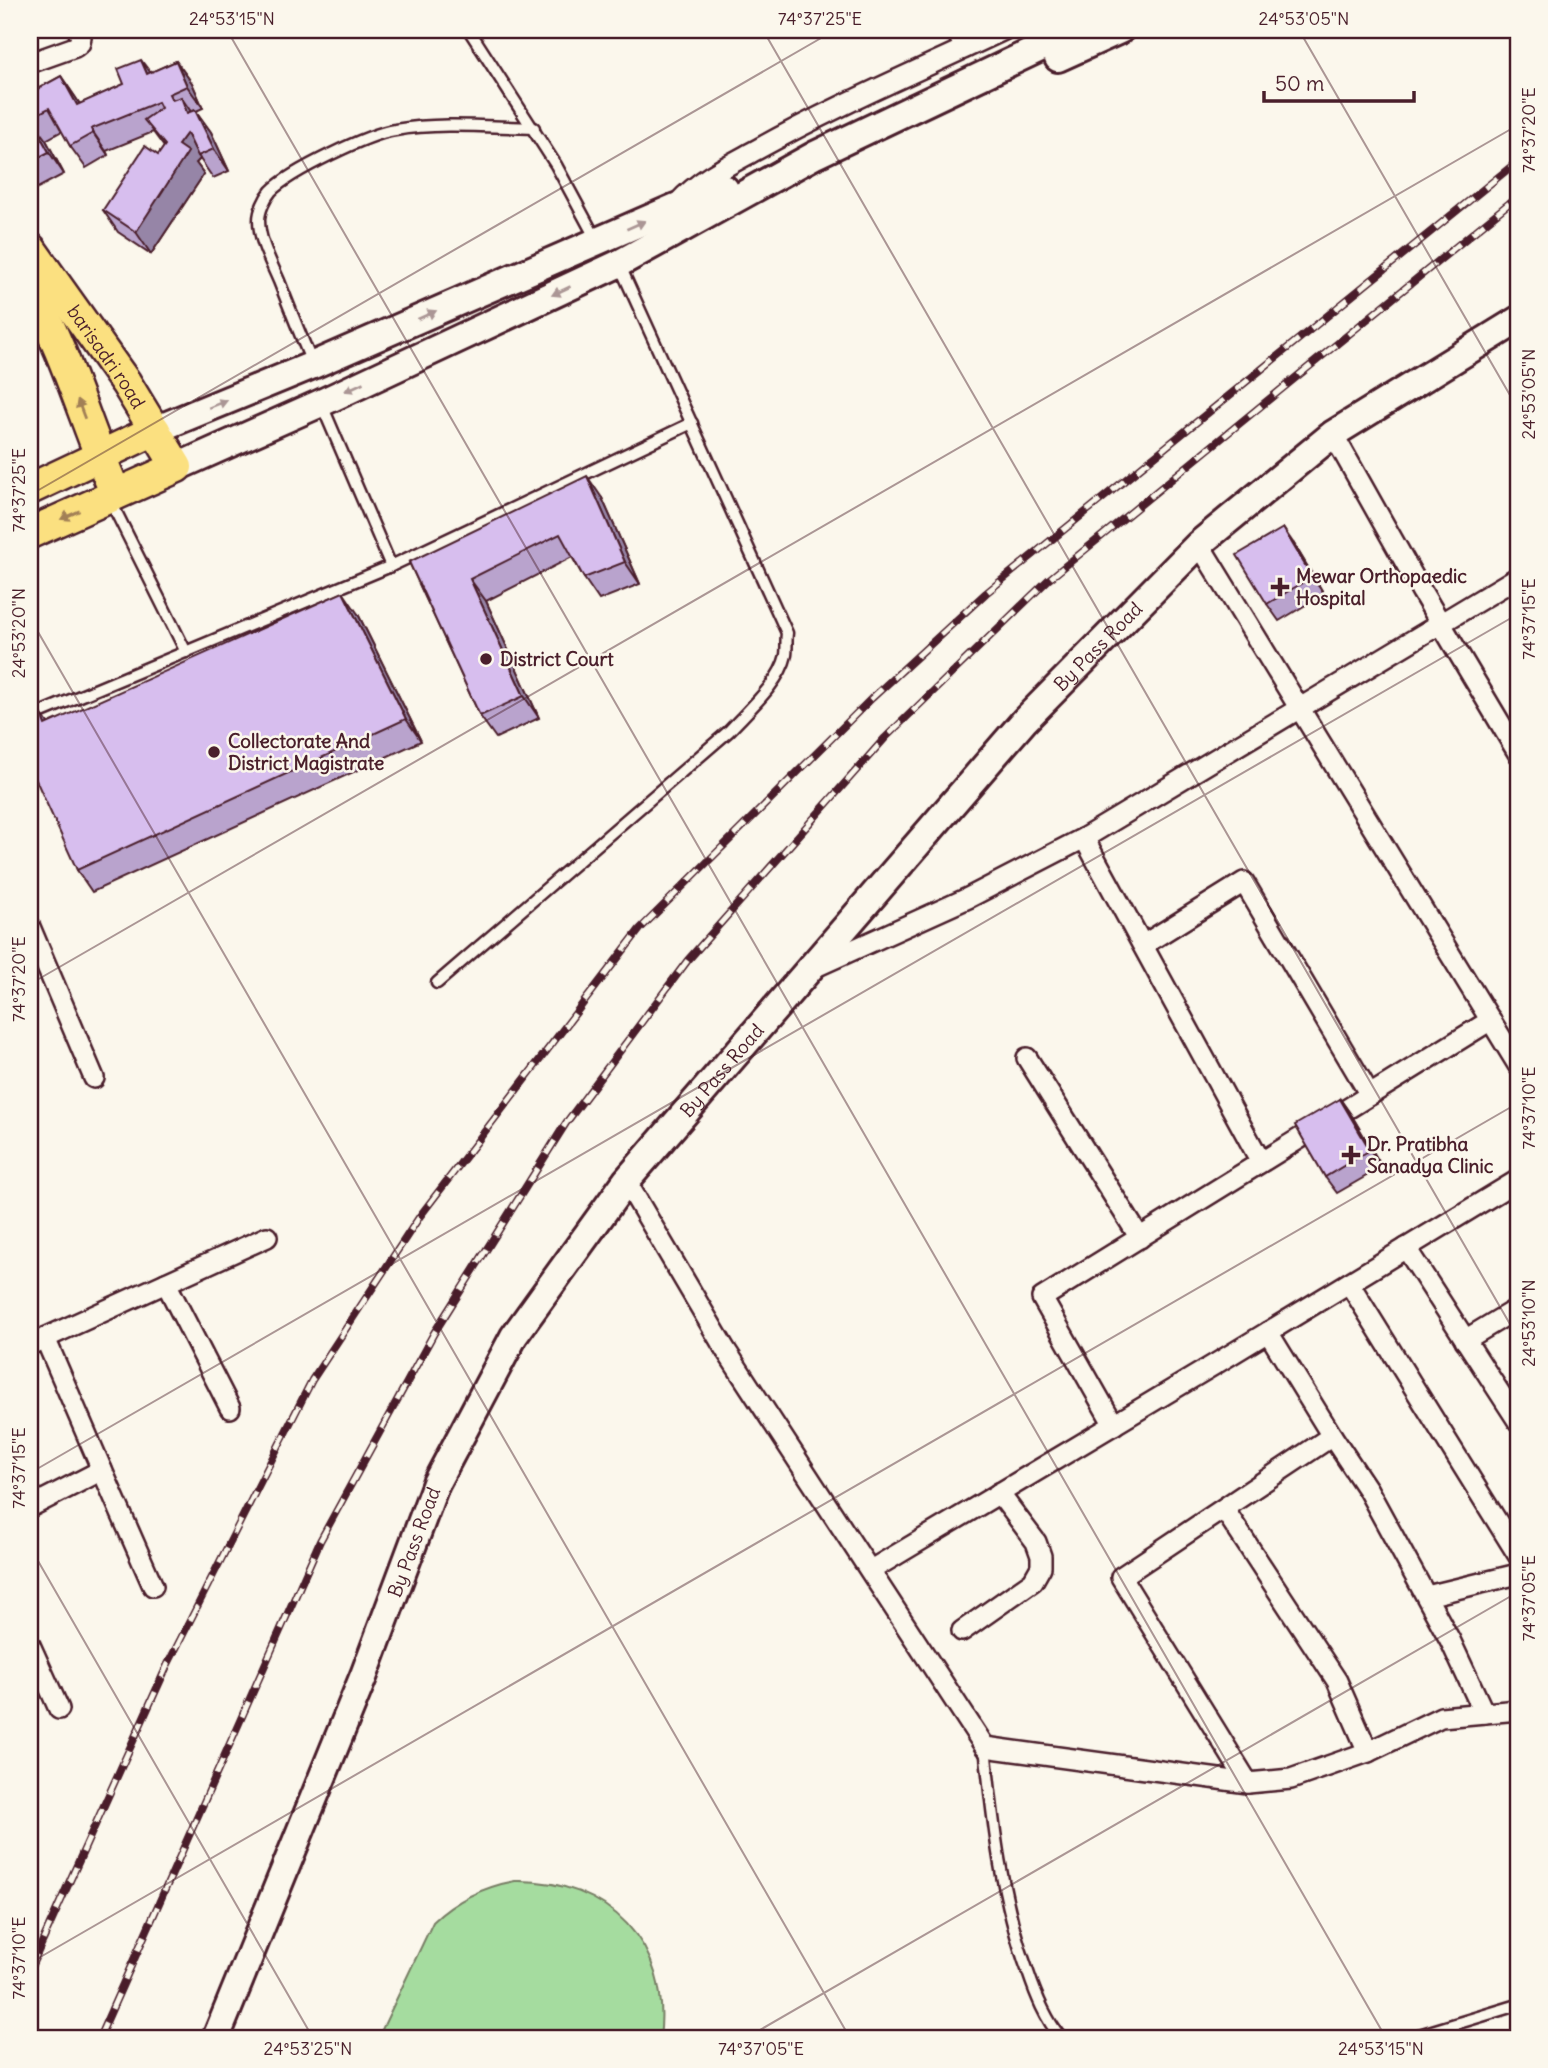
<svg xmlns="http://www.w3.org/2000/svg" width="1548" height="2068" viewBox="0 0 1548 2068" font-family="Delius,sans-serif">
  <rect width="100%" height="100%" fill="#fbf7ec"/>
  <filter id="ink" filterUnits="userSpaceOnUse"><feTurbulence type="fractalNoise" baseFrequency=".0143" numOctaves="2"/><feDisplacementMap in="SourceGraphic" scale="14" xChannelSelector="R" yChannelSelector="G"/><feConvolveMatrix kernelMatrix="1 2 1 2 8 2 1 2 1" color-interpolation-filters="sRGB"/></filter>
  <g filter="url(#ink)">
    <path fill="#a5dc9f" stroke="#787e65" stroke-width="2" d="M515,1881C608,1879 672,1945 660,2038H378L433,1922C457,1899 483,1887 515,1881Z"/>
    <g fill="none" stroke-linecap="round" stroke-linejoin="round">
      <g stroke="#4a1f2b" stroke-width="15">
        <g id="lane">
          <path d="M469,30L556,165L597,241"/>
          <path d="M313,365C301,337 290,309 279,281C271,262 259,241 259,220C259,211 265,198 271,191C291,171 368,134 395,130C441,122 488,127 534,128"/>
          <path d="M321,403L391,566L692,423"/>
          <path d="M111,502L186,652"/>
          <path d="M30,717L391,566"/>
          <path d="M437,983L729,731C747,711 780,683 786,655C787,648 786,640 787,633L619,264"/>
          <path d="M985,1747C993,1823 1001,1899 1028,1972C1036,1996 1045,2018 1061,2038"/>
          <path d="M1409,2038L1518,2005"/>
        </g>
      </g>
      <g stroke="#4a1f2b" stroke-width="24">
        <g id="street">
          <path d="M956,30L965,48"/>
          <path d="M30,63L75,47L80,43L81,37L78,30"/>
          <path d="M678,203C701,178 729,165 758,149C837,105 922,69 1004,30"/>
          <path d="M1333,434L1422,592L1518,753"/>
          <path d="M1199,544L1518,1065"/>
          <path d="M1084,838L1261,1162"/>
          <path d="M30,927L94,1078"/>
          <path d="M1143,945L1244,882L1370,1095"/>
          <path d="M813,968L968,898L1084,838L1518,577"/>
          <path d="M1027,1058L1140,1238"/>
          <path d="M626,1181L725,1349L985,1747L1248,1783L1291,1779L1368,1752L1441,1717L1518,1710"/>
          <path d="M1406,1248L1518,1421"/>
          <path d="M166,1283L230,1408"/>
          <path d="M1349,1283L1518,1555"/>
          <path d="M1268,1332L1332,1436L1368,1490L1450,1640L1484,1713"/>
          <path d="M45,1338L267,1237"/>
          <path d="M1465,1340L1518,1308"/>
          <path d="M30,1345L45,1338L102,1470L30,1507"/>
          <path d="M1114,1425L1042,1298L1491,1020"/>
          <path d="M102,1470L153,1586"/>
          <path d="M1224,1509L1337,1681L1368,1752"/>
          <path d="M871,1570L1217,1363L1518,1180"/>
          <path d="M1427,1596L1518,1574"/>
          <path d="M962,1631L1033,1581L1041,1567V1556L1036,1542L999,1493"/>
          <path d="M30,1645L59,1709"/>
          <path d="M1248,1783L1121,1577L1332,1436"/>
        </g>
      </g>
      <g stroke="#4a1f2b" stroke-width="32">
        <g id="secondary">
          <path d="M1058,58L1120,30"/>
          <path d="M155,430L313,365L676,207L725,189"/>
          <path d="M177,467L321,403L618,264L815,155L1078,30"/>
          <path id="s1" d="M216,2038L364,1675L436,1483L514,1336L626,1181L1025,720L1199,544L1333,434L1518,320"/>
        </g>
      </g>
      <g stroke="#4a1f2b" stroke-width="35">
        <g id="primary">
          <path id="s2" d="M30,248L126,383L177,467L30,533"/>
          <path d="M30,289C67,353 86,427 116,494"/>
          <path d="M30,489L155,430"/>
        </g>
      </g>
      <use href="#lane" stroke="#fbf7ec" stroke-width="10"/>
      <use href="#street" stroke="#fbf7ec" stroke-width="19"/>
      <use href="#secondary" stroke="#fbf7ec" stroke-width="26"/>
      <use href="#primary" stroke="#fbe080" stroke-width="30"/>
      <g stroke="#4a1f2b" stroke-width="8">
        <g id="rail">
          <path d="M30,1969L167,1666L312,1380L420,1216L640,929L872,698L986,593L1518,161"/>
          <path d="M99,2038L320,1541L434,1333L566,1123L688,960L885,738L1048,580L1518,196"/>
        </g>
      </g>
      <use href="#rail" stroke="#fbf7ec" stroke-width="5" stroke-dasharray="16" stroke-linecap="butt"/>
    </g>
    <g fill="#b9a3cd" stroke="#4a1f2b" stroke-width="2">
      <path d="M176,61L192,83L203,108L196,111L211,132L229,171L213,178L200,159L196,163L204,174L151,254L118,232L103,210L158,155L164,147L153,132L106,151L108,155L86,168L70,146L62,131L46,140L64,174L34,190L30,183V93L61,76L80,104Z"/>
      <path d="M602,498L640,584L599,600L584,578L572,557L486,601L539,718L496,738L480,716L409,562Z"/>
      <path d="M1294,544L1324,594L1279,621L1267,604Z"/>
      <path d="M358,614L421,741L92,892L77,870L40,712L48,724Z"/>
      <path d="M1340,1099L1352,1116L1382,1167L1337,1193L1325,1177Z"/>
    </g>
    <g fill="#9685a7" stroke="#4a1f2b" stroke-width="2">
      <path d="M141,60L157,81L147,74Z"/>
      <path d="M176,61L192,83L203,108L187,86Z"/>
      <path d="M61,76L76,98L93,127L77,105Z"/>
      <path d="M181,97L196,119L187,113Z"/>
      <path d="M195,110L211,132L229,171L214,149Z"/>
      <path d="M30,118L46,140L64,174L49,152Z"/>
      <path d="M91,129L106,151L108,155L93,133Z"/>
      <path d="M187,133L200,159L196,163L204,174L151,254L136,232L178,145Z"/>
      <path d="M587,476L602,498L640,584L625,562Z"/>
      <path d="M1283,528L1294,544L1324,594L1312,577Z"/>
      <path d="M470,579L486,601L539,718L524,696Z"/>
      <path d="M343,592L358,614L421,741L406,719Z"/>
      <path d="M40,712L56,734L45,725Z"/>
      <path d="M1340,1099L1352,1116L1382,1167L1370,1150Z"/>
    </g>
    <g fill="#d7beee" stroke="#4a1f2b" stroke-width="2">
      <path d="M141,60L147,74L176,61L187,86L169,94L172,100L181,97L187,113L195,110L214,149L198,156L187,133L178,145L188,152L136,232L103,210L145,146L158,155L165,145L144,120L161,108L158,102L91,129L93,133L70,146L49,108L30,118L49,152L30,162V93L61,76L77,105L124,84L118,69Z"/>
      <path d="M587,476L625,562L584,578L560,534L470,579L524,696L480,716L409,562Z"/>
      <path d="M1283,528L1312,577L1267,604L1237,555Z"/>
      <path d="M343,592L406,719L77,870L30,767V717L40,712L45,725Z"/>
      <path d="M1340,1099L1370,1150L1325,1177L1295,1125Z"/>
    </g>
    <defs><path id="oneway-solid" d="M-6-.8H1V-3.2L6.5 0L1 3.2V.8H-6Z" transform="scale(1.75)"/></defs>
    <g fill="#ab9695">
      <use href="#oneway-solid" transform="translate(636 225) rotate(-24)"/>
      <use href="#oneway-solid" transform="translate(561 291) rotate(155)"/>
      <use href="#oneway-solid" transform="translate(427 315) rotate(-24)"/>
      <use href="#oneway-solid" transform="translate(354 387) rotate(155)"/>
      <use href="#oneway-solid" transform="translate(218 404) rotate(-22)"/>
    </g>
    <g fill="#a28056">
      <use href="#oneway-solid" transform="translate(81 409) rotate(-111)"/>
      <use href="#oneway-solid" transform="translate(70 515) rotate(156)"/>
    </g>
  </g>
  <path fill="none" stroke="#4a1f2b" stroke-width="2" stroke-opacity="0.45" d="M227,30L1386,2038M763,30L1518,1338M1299,30L1518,409M30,495L835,30M30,618L850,2038M30,984L1518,125M30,1473L1518,614M30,1547L313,2038M30,1963L1518,1103M746,2038L1518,1592"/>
  <g fill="#4a1f2b" stroke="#fbf7ec" stroke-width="2.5">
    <path d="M1276.5 576.5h7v7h7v7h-7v7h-7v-7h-7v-7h7z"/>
    <circle cx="486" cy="659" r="7"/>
    <circle cx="214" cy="752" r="7"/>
    <path d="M1347.5 1144.5h7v7h7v7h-7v7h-7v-7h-7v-7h7z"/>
  </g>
  <g text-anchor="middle" stroke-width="5" stroke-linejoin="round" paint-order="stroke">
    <g font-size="19" fill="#4a1f2b" stroke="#fbf7ec">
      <text dy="7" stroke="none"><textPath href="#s2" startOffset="133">barisadri road</textPath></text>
      <text dy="7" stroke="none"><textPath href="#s1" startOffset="1668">By Pass Road</textPath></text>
      <text dy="7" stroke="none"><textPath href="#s1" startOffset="1101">By Pass Road</textPath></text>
      <text dy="7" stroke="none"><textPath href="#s1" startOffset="534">By Pass Road</textPath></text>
    </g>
    <g font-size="19" font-weight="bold" fill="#4a1f2b" stroke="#fbf7ec" text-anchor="start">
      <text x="1296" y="583">Mewar Orthopaedic<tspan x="1296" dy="22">Hospital</tspan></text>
      <text x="500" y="666">District Court</text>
      <text x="228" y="748">Collectorate And<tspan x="228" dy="22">District Magistrate</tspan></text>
      <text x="1367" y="1151">Dr. Pratibha<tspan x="1367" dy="22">Sanadya Clinic</tspan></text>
    </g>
  </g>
  <rect width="1548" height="2068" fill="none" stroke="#fbf7ec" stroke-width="77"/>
  <path d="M1264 91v10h150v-10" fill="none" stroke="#4a1f2b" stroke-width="3.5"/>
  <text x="1275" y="91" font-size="21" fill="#4a1f2b" stroke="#fbf7ec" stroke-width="5" paint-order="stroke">50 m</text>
  <rect x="38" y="38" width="1472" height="1992" fill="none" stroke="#4a1f2b" stroke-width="2.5"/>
  <g font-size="18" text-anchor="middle" fill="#4a1f2b">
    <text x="232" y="25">24°53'15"N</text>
    <text x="820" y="25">74°37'25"E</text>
    <text x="1304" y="25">24°53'05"N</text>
    <text transform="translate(1529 130) rotate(-90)" y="6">74°37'20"E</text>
    <text transform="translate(1529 394) rotate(-90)" y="6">24°53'05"N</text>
    <text transform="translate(19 490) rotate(-90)" y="6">74°37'25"E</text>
    <text transform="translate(1529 619) rotate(-90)" y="6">74°37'15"E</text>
    <text transform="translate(19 633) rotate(-90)" y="6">24°53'20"N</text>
    <text transform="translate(19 979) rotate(-90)" y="6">74°37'20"E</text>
    <text transform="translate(1529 1108) rotate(-90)" y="6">74°37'10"E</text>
    <text transform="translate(1529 1323) rotate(-90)" y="6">24°53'10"N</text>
    <text transform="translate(19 1468) rotate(-90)" y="6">74°37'15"E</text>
    <text transform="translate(1529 1598) rotate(-90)" y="6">74°37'05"E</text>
    <text transform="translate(19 1958) rotate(-90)" y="6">74°37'10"E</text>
    <text x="308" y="2055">24°53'25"N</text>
    <text x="761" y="2055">74°37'05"E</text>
    <text x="1381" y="2055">24°53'15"N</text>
  </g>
</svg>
